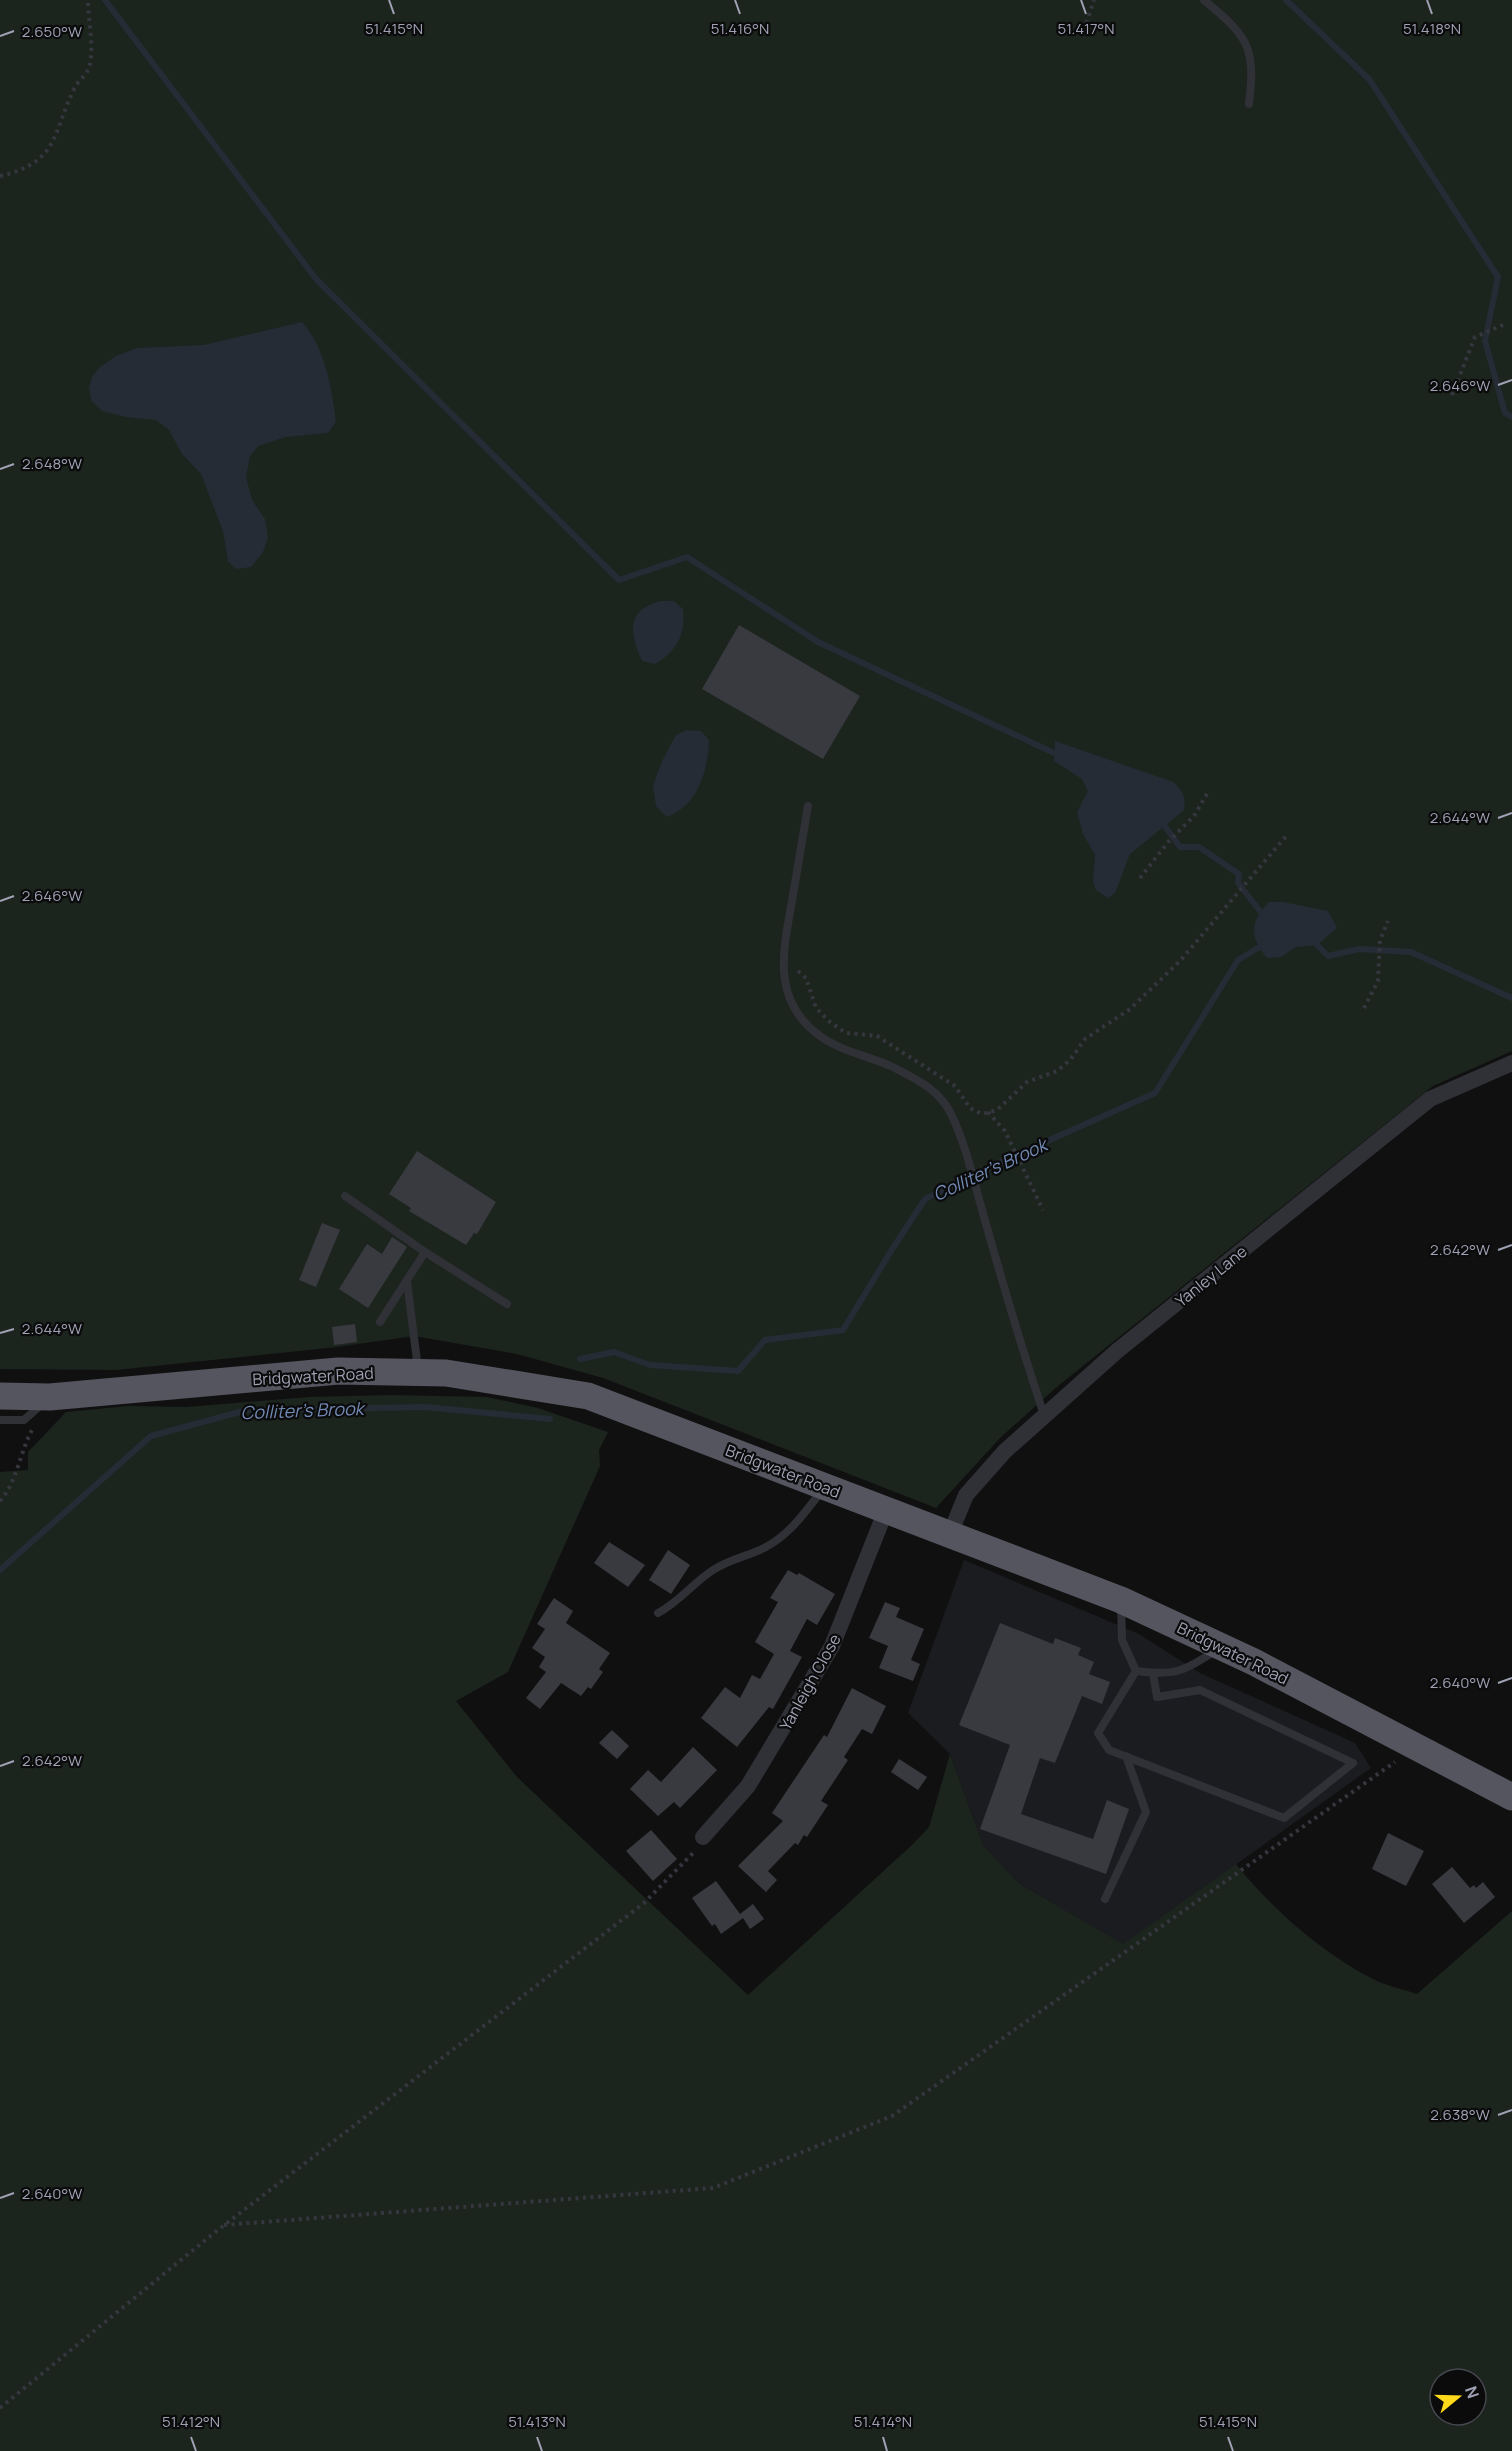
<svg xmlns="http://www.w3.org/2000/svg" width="1512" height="2451" viewBox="0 0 1512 2451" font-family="Manrope,sans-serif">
  <rect width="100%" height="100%" fill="#101011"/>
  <path fill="#1b1c1f" d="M964,1560L1139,1634L1200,1673L1355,1743L1371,1768L1123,1945L1020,1884L983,1845L950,1754L908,1713Z"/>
  <g fill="#1c241e" fill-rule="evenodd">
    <path d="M0,0H1512V1051L1433,1086L1058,1386L1000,1438L936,1508L603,1378L517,1354L414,1336L337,1347L116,1370L0,1369Z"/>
    <path d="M392,1395L487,1397L538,1408L608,1432L599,1450L600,1466L508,1672L456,1701L517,1777L748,1995L913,1844L929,1827L950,1754L983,1845L1020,1884L1123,1944L1236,1864C1272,1909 1322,1953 1373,1979C1386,1986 1403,1989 1417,1994L1512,1911V2451H0V1472L28,1470V1452L66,1412L128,1406L186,1407L309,1397ZM1440,2379H1476V2415H1440Z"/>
  </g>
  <g fill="#252c36">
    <path d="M302,322C325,347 332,389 336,422L328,433L286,437L258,446L250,456L246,477L252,500L265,519L268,538L263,552L251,567L236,569L228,561L223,531L201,474L182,454L169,430L156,420L126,417L102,411L91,400L89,388L92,377L100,367L116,356L137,348L204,345Z"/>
    <path d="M661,601H674L683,609C686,634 676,652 655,664L642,661C629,632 626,610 661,601Z"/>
    <path d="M687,730L701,731L709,740C708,771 698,805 667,817L656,806L653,786L662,761L676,735Z"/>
    <path d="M1055,741L1173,782C1183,791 1186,796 1184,810L1130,854L1115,893L1108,898L1096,890L1093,882L1095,855L1083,834L1077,812L1088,791L1082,779L1054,761Z"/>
    <path d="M1269,902H1283L1328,911L1337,928L1317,945L1296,947L1281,957L1267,958C1249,937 1250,920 1269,902Z"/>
  </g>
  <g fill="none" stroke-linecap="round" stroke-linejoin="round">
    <g stroke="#252c36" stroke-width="6">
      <path d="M105,0L316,279L619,580L687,557L818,642L1054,753"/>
      <path d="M1286,0L1369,79L1498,277L1485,341L1505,413L1512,417"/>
      <path d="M1164,825L1180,847H1199L1239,874L1238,883L1260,911"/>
      <path d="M1317,945L1328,956L1359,949L1411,952L1512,998"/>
      <path d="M580,1359L614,1352L650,1365L738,1371L765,1340L843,1330L891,1251L925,1199L985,1169L1155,1093L1238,960L1258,948"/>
      <path d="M0,1570L151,1436L247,1410L426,1407L550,1419"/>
    </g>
  </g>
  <g fill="#393a40">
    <path d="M739,625L860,696L823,759L702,689Z"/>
    <path d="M417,1151L496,1202L477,1234L474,1233L466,1245L409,1211L411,1208L389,1194Z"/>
    <path d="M322,1223L340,1230L316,1287L299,1280Z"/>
    <path d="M392,1237L407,1247L368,1308L339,1289L367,1244L382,1254Z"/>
    <path d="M355,1324L357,1342L334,1345L332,1327Z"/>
    <path d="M609,1542L645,1565L628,1587L594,1563Z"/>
    <path d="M668,1550L690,1565L671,1594L649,1580Z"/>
    <path d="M788,1570L797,1575L799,1573L835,1594L817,1625L807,1619L790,1651L802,1657L773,1709L769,1707L737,1747L701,1718L725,1687L740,1698L752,1675L760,1679L774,1654L755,1642L778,1602L770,1598Z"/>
    <path d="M554,1598L573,1611L566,1623L610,1653L599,1669L603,1672L591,1689L588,1687L581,1696L561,1683L540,1709L526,1698L546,1672L539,1667L545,1657L532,1648L545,1629L537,1624Z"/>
    <path d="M885,1602L900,1608L896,1617L924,1629L911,1660L920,1664L913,1681L879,1668L888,1646L869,1638Z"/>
    <path d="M1000,1623L1053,1644L1055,1638L1081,1648L1078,1655L1094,1662L1089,1674L1110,1682L1102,1704L1082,1696L1055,1763L1040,1758L1021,1814L1093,1839L1107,1800L1129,1809L1106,1874L980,1829L1010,1745L959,1725Z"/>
    <path d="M852,1688L886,1706L872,1734L862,1729L844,1757L848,1760L821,1801L828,1805L807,1837L804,1835L798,1845L795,1843L768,1871L777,1880L766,1892L738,1866L783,1821L772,1813L824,1735L827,1737Z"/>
    <path d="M612,1730L629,1746L617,1759L599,1743Z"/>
    <path d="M693,1747L717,1770L680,1808L674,1802L658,1816L630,1789L648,1770L661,1782Z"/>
    <path d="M899,1759L927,1777L918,1790L891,1772Z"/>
    <path d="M651,1830L677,1859L653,1881L626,1851Z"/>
    <path d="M1388,1833L1424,1851L1406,1886L1372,1869Z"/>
    <path d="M1452,1867L1470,1888L1474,1885L1476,1888L1483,1882L1495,1897L1464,1923L1432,1884Z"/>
    <path d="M716,1881L740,1914L753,1904L764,1919L750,1929L743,1918L721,1934L715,1924L712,1926L692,1898Z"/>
  </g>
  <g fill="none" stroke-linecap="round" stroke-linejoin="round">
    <g stroke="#36373e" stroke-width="4" stroke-dasharray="3 4.5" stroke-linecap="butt">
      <path d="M1084,30L1094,0"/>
      <path d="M0,176C60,162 52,133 75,87C79,80 89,73 90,64C94,43 88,21 88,0"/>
      <path d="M1452,395L1475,337L1505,324"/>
      <path d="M1140,878L1169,841L1194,816L1208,792"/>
      <path d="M798,971L806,978L816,1008L830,1022L846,1033L877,1036L955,1086L970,1108L982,1114L997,1110L1027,1082L1057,1071L1070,1060L1085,1039L1130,1009L1180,961L1287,835"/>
      <path d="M1364,1008L1378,981L1380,940L1388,921"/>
      <path d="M988,1112L1005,1131L1043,1210"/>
      <path d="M0,1501C17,1482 20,1452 32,1430"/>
      <path d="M224,2225L713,2188L892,2116L1395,1762"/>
      <path d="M0,2408L214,2233L644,1903L694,1852"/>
    </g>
    <g stroke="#303037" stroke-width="8">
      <path d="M1204,0C1248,37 1256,46 1249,104"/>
      <path d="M808,806C803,835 798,865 793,895C784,948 769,999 820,1036C842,1052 870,1056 895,1068C918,1080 941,1091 952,1116C967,1147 976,1190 986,1224C1004,1288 1023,1352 1044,1415"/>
      <path d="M345,1196L425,1252L507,1304"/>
      <path d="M407,1281L418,1369"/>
      <path d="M380,1322L425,1252"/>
      <path d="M0,1420H24L42,1404"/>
      <path d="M1121,1604L1122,1640L1136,1671C1174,1676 1183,1672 1215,1651"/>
      <path d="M658,1613C679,1602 693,1583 713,1570C728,1560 748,1556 764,1548C790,1535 806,1511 823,1489"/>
      <path d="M1136,1671L1098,1733L1109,1750L1284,1818L1353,1763L1200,1690L1157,1697L1153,1673"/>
      <path d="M1105,1899L1146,1812L1126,1756"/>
    </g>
    <g stroke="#303037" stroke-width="16">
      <path d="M950,1534L966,1495L1005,1451L1117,1351L1430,1099L1512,1063"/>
      <path d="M703,1837L748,1786L832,1646L886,1510"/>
    </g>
    <path stroke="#54555f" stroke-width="27" d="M0,1396L50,1397L338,1371L446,1373L588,1396L1121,1600L1254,1662L1512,1797"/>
  </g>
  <path fill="none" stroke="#9fa2b4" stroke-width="2" d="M389,0L394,14M735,0L740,14M1081,0L1086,14M1427,0L1432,14M0,36L14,31M1498,385L1512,380M0,469L14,464M1498,818L1512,813M0,901L14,896M1498,1250L1512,1245M0,1333L14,1329M1498,1683L1512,1678M0,1766L14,1761M1498,2115L1512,2110M0,2198L14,2193M191,2437L196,2451M537,2437L542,2451M883,2437L887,2451M1228,2437L1233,2451"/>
  <g text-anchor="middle" stroke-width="4.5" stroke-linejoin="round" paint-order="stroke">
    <g font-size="16" fill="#9fa2b4" stroke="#0b0b0c">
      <text transform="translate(1211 1276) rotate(-39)" y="6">Yanley Lane</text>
      <text transform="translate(313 1376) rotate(-3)" y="6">Bridgwater Road</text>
      <text transform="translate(783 1471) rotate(21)" y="6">Bridgwater Road</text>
      <text transform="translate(1233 1653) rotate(26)" y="6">Bridgwater Road</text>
      <text transform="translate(810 1682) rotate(-61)" y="6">Yanleigh Close</text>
    </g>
    <g font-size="18" font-style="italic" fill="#728ab4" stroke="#0b0b0c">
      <text transform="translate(990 1170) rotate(-25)" y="6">Colliter's Brook</text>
      <text transform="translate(302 1411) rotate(-2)" y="6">Colliter's Brook</text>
    </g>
  </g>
  <g font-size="15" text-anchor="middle" fill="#9fa2b4" stroke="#0b0b0c" stroke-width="4.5" stroke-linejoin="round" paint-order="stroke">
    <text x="394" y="34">51.415°N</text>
    <text x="1086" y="34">51.417°N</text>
    <text x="1432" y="34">51.418°N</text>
    <text x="740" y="34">51.416°N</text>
    <text x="52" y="37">2.650°W</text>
    <text x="1460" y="391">2.646°W</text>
    <text x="52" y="469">2.648°W</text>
    <text x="1460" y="823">2.644°W</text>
    <text x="52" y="901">2.646°W</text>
    <text x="1460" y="1255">2.642°W</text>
    <text x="52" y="1334">2.644°W</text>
    <text x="1460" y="1688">2.640°W</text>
    <text x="52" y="1766">2.642°W</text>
    <text x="1460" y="2120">2.638°W</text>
    <text x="52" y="2199">2.640°W</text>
    <text x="191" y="2427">51.412°N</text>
    <text x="537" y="2427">51.413°N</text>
    <text x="883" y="2427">51.414°N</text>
    <text x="1228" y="2427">51.415°N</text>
  </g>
  <g transform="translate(1458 2397) rotate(71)"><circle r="28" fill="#0b0b0c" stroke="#46474f" stroke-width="1.5"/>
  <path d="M0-4.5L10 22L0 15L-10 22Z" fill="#ffd91a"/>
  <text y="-9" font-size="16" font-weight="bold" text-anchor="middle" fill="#9fa2b4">N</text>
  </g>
</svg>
